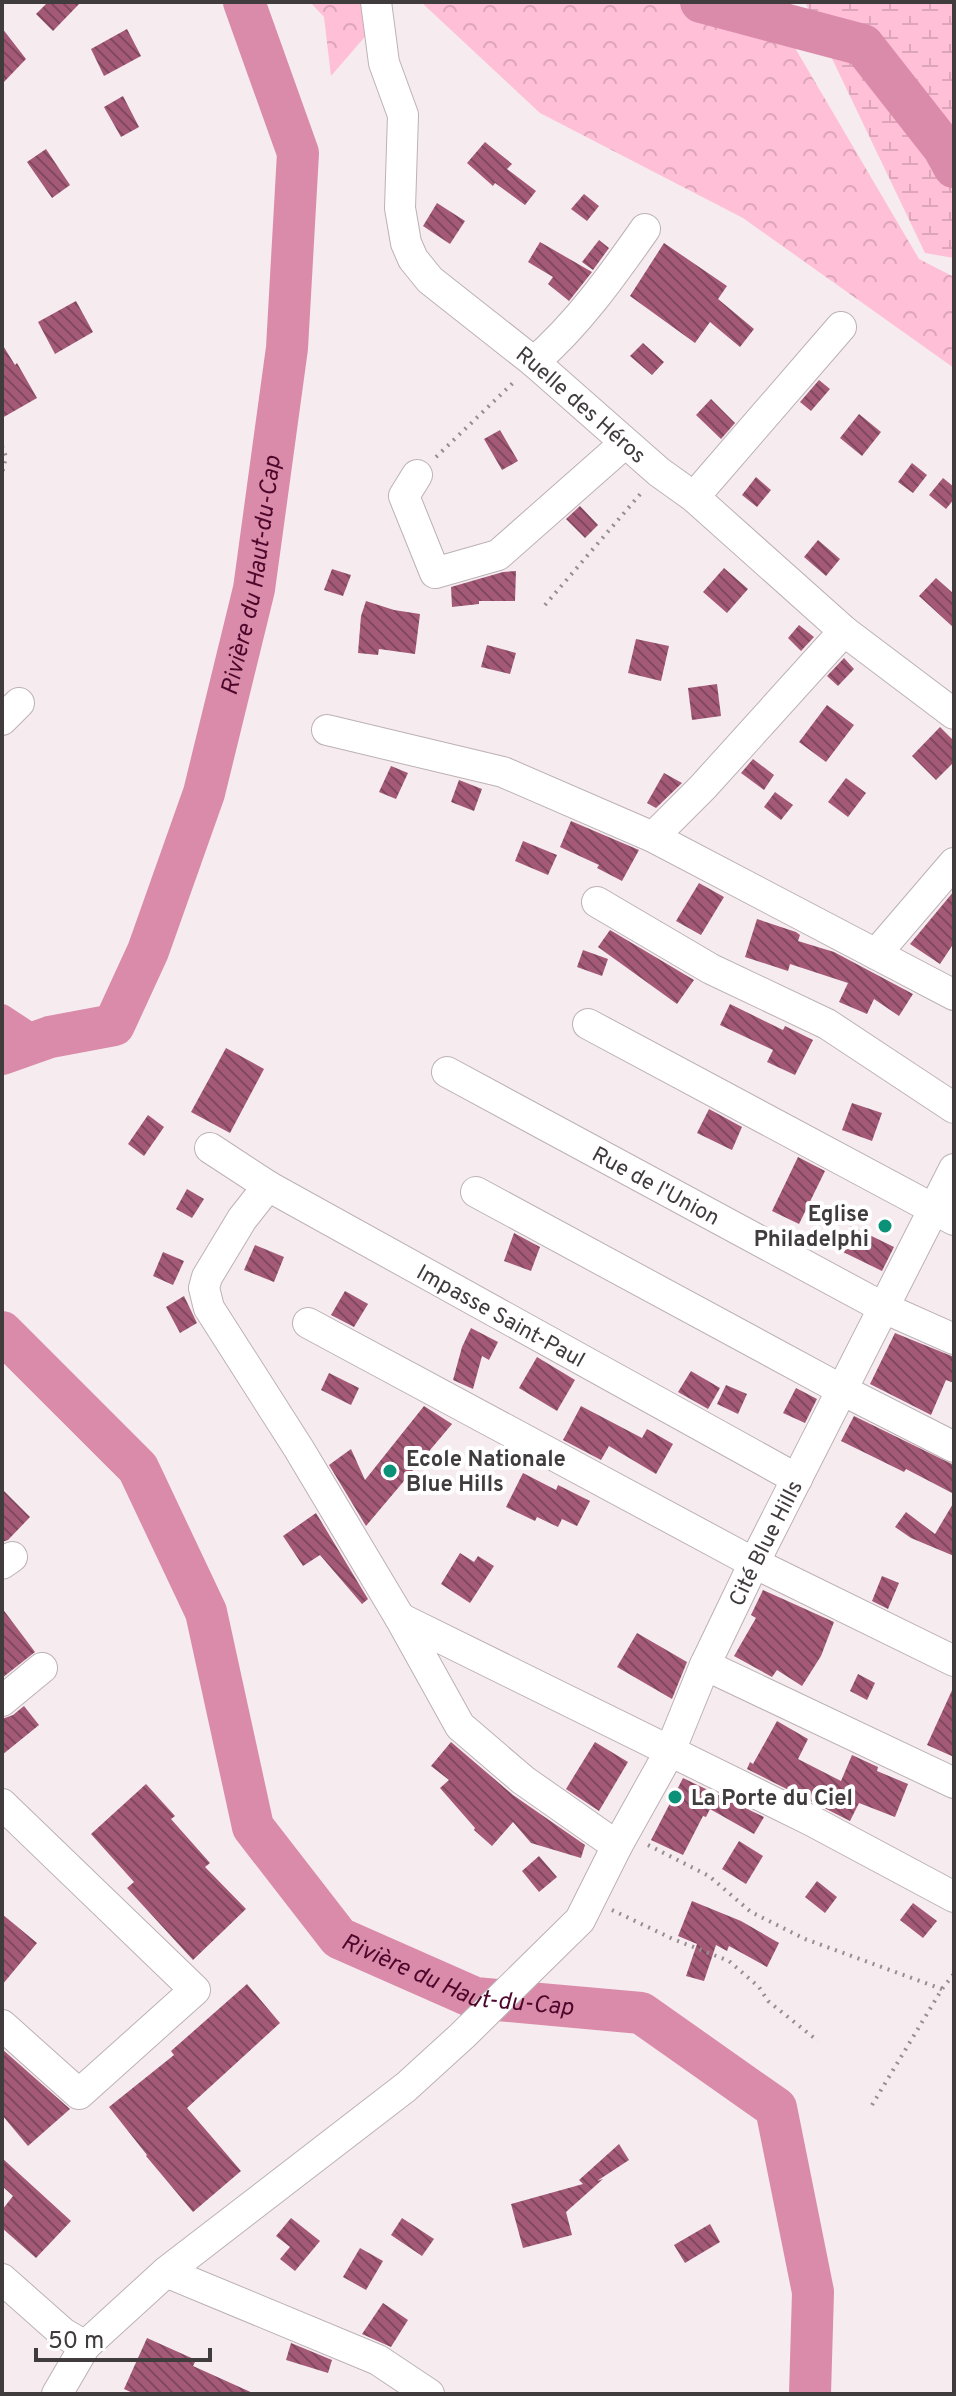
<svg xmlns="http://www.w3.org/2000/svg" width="956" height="2396" viewBox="0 0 956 2396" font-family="Overpass,sans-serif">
  <defs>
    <pattern id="forest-crowns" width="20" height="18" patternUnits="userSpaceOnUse" patternTransform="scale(2)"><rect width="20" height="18" fill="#ffbfd6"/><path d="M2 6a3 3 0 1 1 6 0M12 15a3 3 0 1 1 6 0" fill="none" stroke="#dca5b9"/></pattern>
    <pattern id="wetland-marsh" width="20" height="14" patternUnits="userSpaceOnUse" patternTransform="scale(2)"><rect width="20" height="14" fill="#ffbfd6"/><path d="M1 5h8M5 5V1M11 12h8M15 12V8" fill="none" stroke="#dca5b9"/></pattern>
    <pattern id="building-back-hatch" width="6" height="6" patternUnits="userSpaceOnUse" patternTransform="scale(2)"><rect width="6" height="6" fill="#a45a77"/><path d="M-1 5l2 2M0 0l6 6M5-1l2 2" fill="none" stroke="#80485e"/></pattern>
  </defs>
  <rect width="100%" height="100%" fill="#f6ebef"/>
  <g fill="url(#forest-crowns)">
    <path d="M310,2H395L331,76L324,17Z"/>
    <path d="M421,2H768L919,259L954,277V368L743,218L540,113Z"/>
  </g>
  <path fill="url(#wetland-marsh)" d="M805,2H954V258L925,253Z"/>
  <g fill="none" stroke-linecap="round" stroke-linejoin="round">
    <path stroke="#da8ba9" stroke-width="24" d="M2,1016L40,1041"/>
    <g stroke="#da8ba9" stroke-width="42">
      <path d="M701,2L863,45L943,147L954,167"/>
      <path id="s1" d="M2,1054L50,1037L114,1025L148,951L204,793L254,589L287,348L298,153L244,2"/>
      <path id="s2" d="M2,1332L138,1468L206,1612L253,1827L339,1938L475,1998L641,2013L776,2108L813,2292L810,2394"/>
    </g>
  </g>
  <g fill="url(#building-back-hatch)">
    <path d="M48,2H81L53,31L36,14Z"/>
    <path d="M2,28L26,59L2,84Z"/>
    <path d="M127,29L141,56L104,76L91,49Z"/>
    <path d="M123,96L139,127L121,137L104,107Z"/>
    <path d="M485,142L512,164L507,169L536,191L525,205L495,183L493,186L467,163Z"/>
    <path d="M46,149L70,185L52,198L27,162Z"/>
    <path d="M584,194L599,206L587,221L571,209Z"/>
    <path d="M437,203L465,221L450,244L423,226Z"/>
    <path d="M599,240L609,248L593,270L582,262Z"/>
    <path d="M540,242L592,272L569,301L548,284L553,277L528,262Z"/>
    <path d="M664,243L727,286L718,299L754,329L740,347L710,322L695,343L630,296Z"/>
    <path d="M76,301L93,332L55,354L38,322Z"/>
    <path d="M643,343L664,362L652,375L630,356Z"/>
    <path d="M2,344L15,365L17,363L37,398L2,418Z"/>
    <path d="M819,380L830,389L811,411L800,402Z"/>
    <path d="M711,399L735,423L721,439L696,415Z"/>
    <path d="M859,414L881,432L862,456L840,438Z"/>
    <path d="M500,430L518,461L502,470L484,439Z"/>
    <path d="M912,463L927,475L913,493L898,482Z"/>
    <path d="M756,477L771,490L757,507L742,495Z"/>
    <path d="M943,478L954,487V499L946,509L929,495Z"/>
    <path d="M580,506L598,525L585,538L566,519Z"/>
    <path d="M818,540L840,559L826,576L804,557Z"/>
    <path d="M724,568L748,589L727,613L703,592Z"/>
    <path d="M332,569L351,575L343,596L324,590Z"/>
    <path d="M516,571L515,601H479V604L452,607L451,587L503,572Z"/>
    <path d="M936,578L954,594V628L919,596Z"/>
    <path d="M366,601L394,610L420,614L415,654L379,649L378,655L358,653L361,616Z"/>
    <path d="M799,625L814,637L801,651L788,638Z"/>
    <path d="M636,639L669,646L661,681L628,673Z"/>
    <path d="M487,645L516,653L510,674L481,667Z"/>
    <path d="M844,658L854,669L838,686L827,676Z"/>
    <path d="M717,684L721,716L692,720L688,688Z"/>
    <path d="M827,705L854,725L826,762L799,742Z"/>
    <path d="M940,727L954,741V762L936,780L912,756Z"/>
    <path d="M753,759L774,775L764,790L741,773Z"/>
    <path d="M391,766L408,773L396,799L379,792Z"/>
    <path d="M664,773L682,783L656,808L647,803Z"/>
    <path d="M846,778L866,793L848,817L828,802Z"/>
    <path d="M459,780L482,789L474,811L451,802Z"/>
    <path d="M775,792L793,805L781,820L764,807Z"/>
    <path d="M571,821L639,850L622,881L597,868L599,865L560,847Z"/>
    <path d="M523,841L557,855L548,875L515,861Z"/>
    <path d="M699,883L724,897L701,935L676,921Z"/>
    <path d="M954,891V943L940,964L910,944Z"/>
    <path d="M757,919L796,932L800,935L798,941L834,952L913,994L899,1016L874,999L867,1014L839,1002L848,983L790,964L788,971L745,957Z"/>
    <path d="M610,930L694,980L677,1004L598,947Z"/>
    <path d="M583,950L608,959L602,976L577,967Z"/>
    <path d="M730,1004L783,1030L785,1026L813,1040L795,1075L767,1062L773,1050L720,1025Z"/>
    <path d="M226,1048L264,1069L230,1133L191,1112Z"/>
    <path d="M852,1103L882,1113L872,1141L842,1130Z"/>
    <path d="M709,1109L742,1127L732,1150L697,1133Z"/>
    <path d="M148,1115L164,1127L144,1156L128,1144Z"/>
    <path d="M798,1157L825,1171L799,1224L772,1211Z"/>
    <path d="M187,1189L204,1199L192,1218L176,1209Z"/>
    <path d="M851,1226L894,1247L882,1271L839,1250Z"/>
    <path d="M514,1233L540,1247L531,1271L504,1261Z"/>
    <path d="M255,1245L284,1257L274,1282L244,1270Z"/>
    <path d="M163,1252L184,1261L173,1285L153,1276Z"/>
    <path d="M345,1291L368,1304L354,1327L331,1315Z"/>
    <path d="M184,1296L197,1323L180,1333L166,1307Z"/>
    <path d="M471,1328L498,1342L489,1360L482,1356L473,1389L453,1380L462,1347Z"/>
    <path d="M895,1333L954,1357V1383L946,1380L931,1415L870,1384Z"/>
    <path d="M537,1357L575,1380L557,1411L519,1388Z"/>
    <path d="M691,1371L720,1388L708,1409L678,1392Z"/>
    <path d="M329,1373L359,1388L351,1405L321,1390Z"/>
    <path d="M726,1385L747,1394L738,1414L717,1404Z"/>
    <path d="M796,1388L817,1399L805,1423L783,1413Z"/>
    <path d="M424,1406L452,1424L366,1526L329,1465L351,1449L365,1480Z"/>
    <path d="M581,1406L642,1438L647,1429L673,1444L656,1474L609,1446L601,1460L563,1440Z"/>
    <path d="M854,1416L954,1465V1494L906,1469L904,1472L841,1441Z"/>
    <path d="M523,1473L556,1490L558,1485L590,1501L577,1526L562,1519L558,1527L537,1517L535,1521L506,1507Z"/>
    <path d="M2,1489L30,1517L8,1540L2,1542Z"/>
    <path d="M954,1502V1556L911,1538L895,1527L906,1512L935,1534Z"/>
    <path d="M316,1513L368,1599L362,1604L320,1555L303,1566L283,1536Z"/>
    <path d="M460,1553L474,1562L478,1556L494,1566L470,1603L441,1584Z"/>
    <path d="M882,1576L899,1583L888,1609L872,1601Z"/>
    <path d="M763,1590L834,1622L821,1656L802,1686L777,1670L772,1677L734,1656L756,1618L751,1615Z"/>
    <path d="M2,1608L35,1652L2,1678Z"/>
    <path d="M637,1633L687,1662L672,1699L617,1667Z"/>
    <path d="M858,1674L875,1683L867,1700L850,1691Z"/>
    <path d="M954,1686V1757L927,1745Z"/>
    <path d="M24,1706L39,1725L2,1755V1719L13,1715Z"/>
    <path d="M777,1721L808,1739L798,1759L841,1781L852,1755L878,1767L877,1771L908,1784L895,1817L859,1803L850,1821L747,1769L750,1762L753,1764Z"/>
    <path d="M451,1742L513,1795L585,1845L581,1858L531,1843L513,1822L492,1846L474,1830L475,1828L440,1788L449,1780L431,1766Z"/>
    <path d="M595,1742L628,1762L599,1811L566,1789Z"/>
    <path d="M683,1778L764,1817L754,1834L710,1809L706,1817L703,1816L683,1855L651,1840Z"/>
    <path d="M146,1784L175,1816L171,1819L210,1863L205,1867L246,1909L193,1960L127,1888L134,1882L91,1834Z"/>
    <path d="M739,1841L763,1856L746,1884L722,1869Z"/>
    <path d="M539,1856L557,1877L539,1892L522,1871Z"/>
    <path d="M817,1881L837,1897L825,1913L805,1897Z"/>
    <path d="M692,1901L741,1921L779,1943L767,1967L729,1946L727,1951L716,1945L704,1981L686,1976L697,1944L678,1936Z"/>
    <path d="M913,1903L937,1921L923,1938L900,1920Z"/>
    <path d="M2,1914L37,1943L2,1985Z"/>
    <path d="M247,1984L280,2023L187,2108L241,2171L193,2212L146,2156L147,2155L109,2107L174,2055L171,2051Z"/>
    <path d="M2,2049L70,2109L28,2146L2,2115Z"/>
    <path d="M619,2144L629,2160L597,2181L603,2179L566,2212L572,2235L523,2248L511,2204L583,2184L579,2180Z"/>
    <path d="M2,2158L71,2221L36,2258L2,2228V2210L13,2196L2,2186Z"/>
    <path d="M291,2218L320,2241L295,2271L280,2259L290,2247L276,2236Z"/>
    <path d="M402,2218L434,2239L422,2256L391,2235Z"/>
    <path d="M710,2224L720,2242L685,2263L674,2245Z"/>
    <path d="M360,2248L383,2261L366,2290L343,2277Z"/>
    <path d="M383,2303L408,2320L391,2347L362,2334Z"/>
    <path d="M147,2338L196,2360L193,2366L255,2394H135L124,2389Z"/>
    <path d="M291,2343L332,2360L328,2373L286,2360Z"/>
  </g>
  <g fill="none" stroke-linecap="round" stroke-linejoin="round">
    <g stroke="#bcb1b5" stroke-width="32">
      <g id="minor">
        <path id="s3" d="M376,2L384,63L403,115L400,208L406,243L413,259L430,280L534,362L659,472L694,497L844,631L954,714"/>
        <path d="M534,362C578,324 612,276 645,229"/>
        <path d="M417,475L404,496L435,573L498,555L625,443"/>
        <path d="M694,497L841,327"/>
        <path d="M2,720L19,703"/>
        <path d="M327,730L503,772L653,837L954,995"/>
        <path d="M653,837L703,787L844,631"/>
        <path d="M597,902L711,969L827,1024L954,1108"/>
        <path d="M876,954L954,863"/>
        <path d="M588,1024L954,1220"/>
        <path id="s4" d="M447,1072L884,1308L954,1339"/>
        <path id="s5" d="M210,1148L268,1186L797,1479"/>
        <path d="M268,1186L242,1219L207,1277L204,1288L209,1308L299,1449L400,1618"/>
        <path d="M476,1192L842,1390L954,1447"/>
        <path d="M308,1323L754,1563L954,1661"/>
        <path d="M2,1564L12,1557"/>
        <path d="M705,1665L954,1783"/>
        <path d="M2,1701L42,1668"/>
        <path d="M2,1804L195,1990L79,2094L2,2025"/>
        <path d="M617,1846L523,1780L460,1726L400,1618L812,1821L954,1897"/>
        <path d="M166,2272L378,2360L429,2394"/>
        <path d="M2,2279L63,2333L85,2346"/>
        <path id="s6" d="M57,2394L85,2346L166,2272L406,2087L462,2036L580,1920L617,1846L670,1751L705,1665L754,1563L954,1169"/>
      </g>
    </g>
    <g stroke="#968e91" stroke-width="4" stroke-dasharray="2 6" stroke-linecap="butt">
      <path d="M2,446L6,457L2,474"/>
      <path d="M436,457L516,380"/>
      <path d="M545,605L642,492"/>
      <path d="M648,1845L709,1876L751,1912L805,1939L942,1989"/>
      <path d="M612,1910L673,1939L729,1961L759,1987L768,2001L818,2041"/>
      <path d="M872,2105L942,1989L954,1974"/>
    </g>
    <use href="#minor" stroke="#fff" stroke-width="30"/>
  </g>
  <g fill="#0c9179" stroke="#fff" stroke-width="3">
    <circle cx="885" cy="1226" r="8"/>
    <circle cx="390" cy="1471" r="8"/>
    <circle cx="675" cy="1797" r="8"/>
  </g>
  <g text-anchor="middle" stroke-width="8" stroke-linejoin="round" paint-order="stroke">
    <g font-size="22" fill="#403c3d" stroke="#fff">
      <text dy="8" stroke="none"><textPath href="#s3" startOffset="486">Ruelle des Héros</textPath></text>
      <text dy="8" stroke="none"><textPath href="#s4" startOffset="238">Rue de l'Union</textPath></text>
      <text dy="8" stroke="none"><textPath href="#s5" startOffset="336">Impasse Saint-Paul</textPath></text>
      <text dy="8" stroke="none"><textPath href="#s6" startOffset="1130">Cité Blue Hills</textPath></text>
    </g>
    <g font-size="22" font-weight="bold" fill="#403c3d" stroke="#fff" text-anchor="start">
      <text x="869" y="1221" text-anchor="end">Eglise<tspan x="869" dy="25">Philadelphi</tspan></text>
      <text x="406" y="1466">Ecole Nationale<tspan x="406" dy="25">Blue Hills</tspan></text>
      <text x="691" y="1805">La Porte du Ciel</text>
    </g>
    <g font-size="24" font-style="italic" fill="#4e072c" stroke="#fff">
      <text dy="8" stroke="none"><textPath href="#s1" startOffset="588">Rivière du Haut-du-Cap</textPath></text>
      <text dy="8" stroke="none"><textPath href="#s2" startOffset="838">Rivière du Haut-du-Cap</textPath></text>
    </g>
  </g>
  <rect width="956" height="2396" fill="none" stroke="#403c3d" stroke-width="8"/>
  <path d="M36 2348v12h174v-12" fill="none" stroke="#403c3d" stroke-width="4"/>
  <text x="48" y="2348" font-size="24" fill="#403c3d" stroke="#ffffff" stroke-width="6" paint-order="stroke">50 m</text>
</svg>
